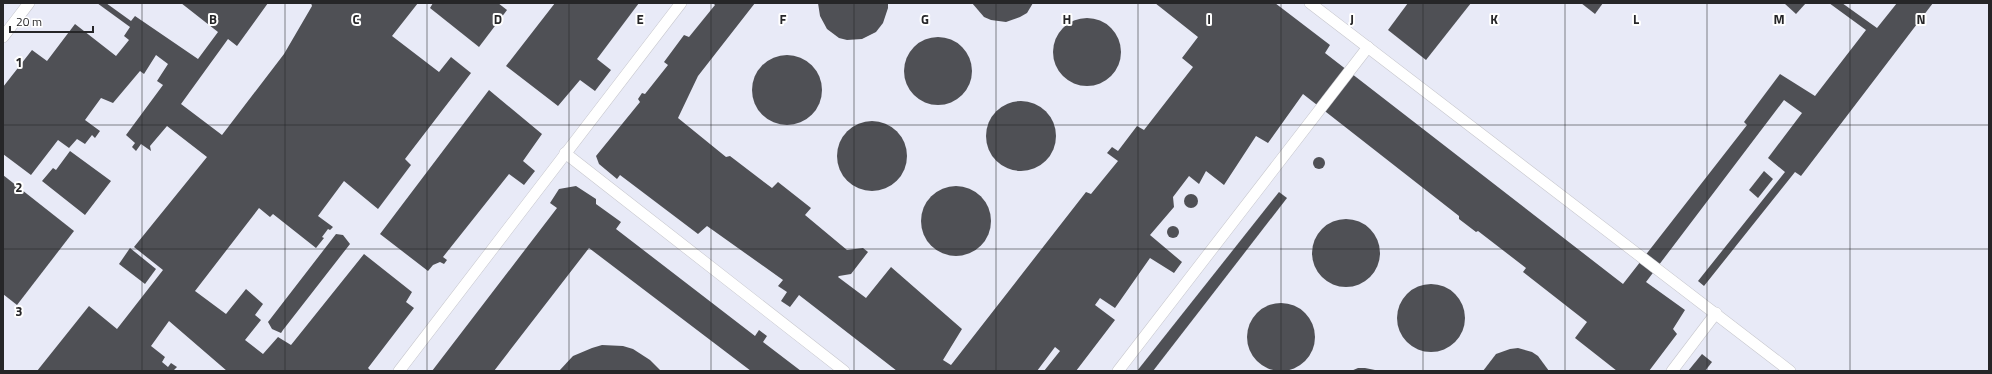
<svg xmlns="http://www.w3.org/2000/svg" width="1992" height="374" viewBox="0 0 1992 374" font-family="'Titillium Web',sans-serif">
  <rect width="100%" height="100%" fill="#f6f7fc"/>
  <rect fill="#e8eaf7" x="3" y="3" width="1986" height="368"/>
  <g fill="#4f5055">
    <path d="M97,3H106L131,21L135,16L198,59L218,32L181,3H268L237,46L228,39L181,104L222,135L284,54L312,6L311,3H418L392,36L439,72L451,57L471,73L405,159L411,165L378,209L344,181L318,216L333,227L330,230L328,229L322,237L324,238L316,248L273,214L270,217L259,208L195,291L226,314L246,289L263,304L255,315L261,320L245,340L263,354L278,337L291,345L364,254L412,292L406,302L414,308L368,368L371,371H227L169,321L151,346L165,357L162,362L168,367L171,363L177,367L173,371H37L89,306L117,329L163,270L134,247L207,157L167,126L150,146L151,151L141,144L136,151L132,147L135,143L126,135L163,85L157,81L168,64L156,55L144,74L140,71L113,103L101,98L85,120L100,131L95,138L92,135L85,144L77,139L69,148L58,140L31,175L3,154V87L32,50L47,61L75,24L116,56L129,40L124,36L130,27Z"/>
    <path d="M433,3H498L507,10L479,47L430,8Z"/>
    <path d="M555,3H639L597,59L611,70L595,91L580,80L558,106L506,66Z"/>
    <path d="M713,3H755L698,76L678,118L726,157L730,156L772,188L778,182L811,208L805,215L847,250L863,248L868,252L851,274L839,276L838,277L866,298L891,267L962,329L943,360L951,365L1086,192L1091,194L1118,161L1107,153L1112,147L1118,151L1137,126L1144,130L1193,67L1182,58L1198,37L1155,3H1275L1330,45L1325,53L1623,284L1747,125L1744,122L1780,74L1815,96L1866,30L1829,3H1842L1877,28L1897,3H1933L1801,176L1795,172L1704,286L1698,281L1785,172L1768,158L1802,113L1784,100L1646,282L1685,310L1673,329L1677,334L1649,371H1617L1575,338L1587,322L1523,272L1526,268L1478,231L1476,232L1459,219V216L1303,94L1268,143L1256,136L1224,185L1206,171L1199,184L1189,176L1173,197L1174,207L1150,235L1182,262L1174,273L1150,258L1115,308L1100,298L1095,305L1115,320L1076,371H1044L1060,351L1055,347L1037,371H897L799,295L790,307L781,301L787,292L778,286L783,280L707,226L698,234L620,175L617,179L599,164L596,156L640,102L638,99L642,93L645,94L668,65L664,62L684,35L689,37L715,5Z"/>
    <path d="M818,3H888V8L883,23L876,32L862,39L847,40L839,38L827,29L820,16Z"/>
    <path d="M972,3H1033L1027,13L1020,17L1006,22L991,20L984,17Z"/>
    <path d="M1408,3H1471L1426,60L1388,30Z"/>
    <path d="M1581,3H1603L1595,14Z"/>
    <path d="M1784,3H1806L1796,14Z"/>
    <circle cx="1087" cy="52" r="34"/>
    <circle cx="938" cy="71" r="34"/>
    <circle cx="787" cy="90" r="35"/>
    <path d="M489,90L542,134L523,161L535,171L524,185L509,174L443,257L447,260L444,264L440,262L433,265L428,271L380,234Z"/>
    <circle cx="1021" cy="136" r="35"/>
    <circle cx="872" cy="156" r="35"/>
    <path d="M70,151L111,181L85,215L42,181L53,168L56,170Z"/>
    <circle cx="1319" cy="163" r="6"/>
    <path d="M1764,171L1773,179L1758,198L1749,190Z"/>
    <path d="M3,175L74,231L17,305L3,294Z"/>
    <path d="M576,186L596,199V204L621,222L616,229L755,336L759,330L767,336L763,342L801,371H751L589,248L494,371H432L557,208L550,203L559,189Z"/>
    <circle cx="956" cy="221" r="35"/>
    <path d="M1279,192L1287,198L1153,371H1137Z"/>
    <circle cx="1191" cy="201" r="7"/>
    <circle cx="1346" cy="253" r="34"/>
    <circle cx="1173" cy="232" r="6"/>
    <path d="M336,234L343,235L350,244L283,330L281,333L272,329L268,322Z"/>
    <path d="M130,248L156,269L145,284L119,264Z"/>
    <circle cx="1431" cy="318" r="34"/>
    <circle cx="1281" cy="337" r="34"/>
    <path d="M602,345L623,346L633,349L650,360L661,371H559L573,356L592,348Z"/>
    <path d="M1518,348L1532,352L1538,356L1549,371H1483L1496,354L1510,349Z"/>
    <path d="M1702,354L1712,362L1705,371H1688Z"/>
    <path d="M1358,368H1365L1380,371H1351Z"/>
  </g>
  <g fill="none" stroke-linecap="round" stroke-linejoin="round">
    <g stroke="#c7c7cd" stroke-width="12">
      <g id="lane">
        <path d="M1310,3L1790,371"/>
        <path d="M3,37L29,3"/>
        <path d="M565,153L844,371"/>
        <path d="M399,371L681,3"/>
        <path d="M1118,371L1368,47"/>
        <path d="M1672,371L1716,313"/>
      </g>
    </g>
    <use href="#lane" stroke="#fff" stroke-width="11"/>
  </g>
  <path fill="none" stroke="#262628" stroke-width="1" stroke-opacity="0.55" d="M142,3V371M285,3V371M427,3V371M569,3V371M711,3V371M854,3V371M996,3V371M1138,3V371M1281,3V371M1423,3V371M1565,3V371M1707,3V371M1850,3V371M3,125H1989M3,249H1989"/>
  <g font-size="13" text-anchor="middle" font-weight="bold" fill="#262628" stroke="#fff" stroke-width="4" stroke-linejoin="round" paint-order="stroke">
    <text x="213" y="24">B</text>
    <text x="356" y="24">C</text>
    <text x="498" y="24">D</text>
    <text x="640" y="24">E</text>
    <text x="783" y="24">F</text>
    <text x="925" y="24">G</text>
    <text x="1067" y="24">H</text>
    <text x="1209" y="24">I</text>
    <text x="1352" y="24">J</text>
    <text x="1494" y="24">K</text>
    <text x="1636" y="24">L</text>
    <text x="1779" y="24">M</text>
    <text x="1921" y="24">N</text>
    <text x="19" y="67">1</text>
    <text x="19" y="192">2</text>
    <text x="19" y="316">3</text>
  </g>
  <rect width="1992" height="374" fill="none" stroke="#262628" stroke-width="8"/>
  <path d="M10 26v6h83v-6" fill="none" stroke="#262628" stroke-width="2"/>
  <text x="16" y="26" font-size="12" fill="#262628" stroke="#ffffff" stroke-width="3" paint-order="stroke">20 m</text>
</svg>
